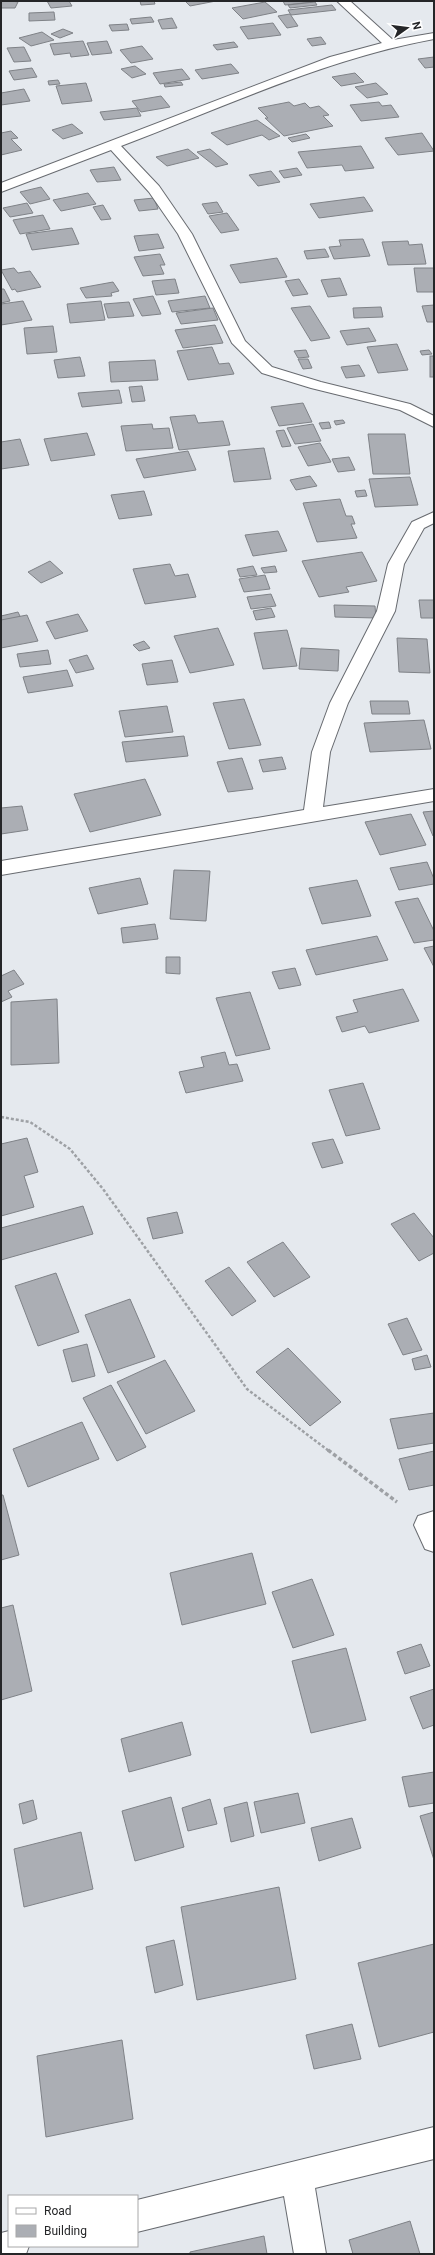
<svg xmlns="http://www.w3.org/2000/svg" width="435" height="2255" viewBox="0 0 435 2255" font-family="Roboto,sans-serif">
  <rect width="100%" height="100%" fill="#e5e9ee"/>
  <g fill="#abaeb4" stroke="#7f8287">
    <path d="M1,1H12L18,2L15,8H1Z"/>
    <path d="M47,1H69L72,6L51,8Z"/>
    <path d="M140,1H154L155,4L141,5Z"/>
    <path d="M185,1H216L190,6Z"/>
    <path d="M283,1H313V2L285,5Z"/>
    <path d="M265,2L277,12L243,19L232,8Z"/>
    <path d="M315,2L317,5L290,8L288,5Z"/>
    <path d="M332,5L336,10L291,15L288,10Z"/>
    <path d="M54,12L55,20L29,21V13Z"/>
    <path d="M290,14L298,26L287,28L278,16Z"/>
    <path d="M151,17L154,22L132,24L130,19Z"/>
    <path d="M172,18L177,28L162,29L158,20Z"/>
    <path d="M273,23L281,35L248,39L240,27Z"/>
    <path d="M127,24L129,30L112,31L109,25Z"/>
    <path d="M63,29L73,33L60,38L51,34Z"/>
    <path d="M42,32L54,40L31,46L19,38Z"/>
    <path d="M321,37L326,44L312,46L307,39Z"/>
    <path d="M83,41L89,55L71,57L70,53L54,55L50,44Z"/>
    <path d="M107,41L112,53L92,55L87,43Z"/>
    <path d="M234,42L238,47L217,50L213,45Z"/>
    <path d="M142,46L153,59L131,63L120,50Z"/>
    <path d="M24,47L31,61L14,62L7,48Z"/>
    <path d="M434,57V67L425,68L418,59Z"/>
    <path d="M231,64L239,73L202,79L195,70Z"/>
    <path d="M135,66L146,74L132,78L121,69Z"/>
    <path d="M32,68L37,77L14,80L9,71Z"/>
    <path d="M182,69L190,79L160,84L153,73Z"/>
    <path d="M355,73L364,82L341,86L332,77Z"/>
    <path d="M58,80L60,84L49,85L48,81Z"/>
    <path d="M181,82L183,85L165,87L164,84Z"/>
    <path d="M86,83L92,101L62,104L56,86Z"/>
    <path d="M376,83L388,94L367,98L355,87Z"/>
    <path d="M24,89L30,101L1,105V93Z"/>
    <path d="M161,96L170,107L141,112L132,101Z"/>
    <path d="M289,102L294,106L305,103L310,108L319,106L329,115L323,116L333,126L284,136L265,118H268L258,108Z"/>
    <path d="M379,102L382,106L391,105L399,117L361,121L350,105Z"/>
    <path d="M137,108L141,116L104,120L100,112Z"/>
    <path d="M257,120L280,136L269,140L262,135L227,145L211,133Z"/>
    <path d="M72,124L83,133L63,139L52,130Z"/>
    <path d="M11,131L18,138L11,139L22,150L1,155V133Z"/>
    <path d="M422,133L434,151L398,155L385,138Z"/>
    <path d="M306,134L310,138L292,142L288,138Z"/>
    <path d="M361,146L374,168L345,171L342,165L307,168L298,152Z"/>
    <path d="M188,149L199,158L167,166L156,157Z"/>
    <path d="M210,149L228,164L216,167L197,152Z"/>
    <path d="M114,167L121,180L97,182L90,170Z"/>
    <path d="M297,168L302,175L284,178L279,171Z"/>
    <path d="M271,171L280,182L258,186L249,175Z"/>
    <path d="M41,187L50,199L30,204L20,192Z"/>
    <path d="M88,193L96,204L61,211L53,200Z"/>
    <path d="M364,197L373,211L319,218L310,204Z"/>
    <path d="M154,198L158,209L139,211L134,200Z"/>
    <path d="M217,202L223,212L208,214L202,204Z"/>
    <path d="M27,203L33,213L10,217L3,208Z"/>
    <path d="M103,205L111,219L101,220L93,207Z"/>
    <path d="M227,213L239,230L221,233L209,216Z"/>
    <path d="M43,215L50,229L20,234L13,220Z"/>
    <path d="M72,228L79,244L32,250L26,234Z"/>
    <path d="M158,234L164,248L139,251L134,236Z"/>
    <path d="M363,239L370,256L334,259L329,247L341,246L339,240Z"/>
    <path d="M408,241L409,245L422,244L426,264L388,265L382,242Z"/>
    <path d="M325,249L329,257L307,259L304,251Z"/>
    <path d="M160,254L165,265H160L164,274L143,276L134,257Z"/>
    <path d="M277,258L287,277L240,283L230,265Z"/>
    <path d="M14,268L18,273L30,271L41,287L17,292L15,289L12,290L1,270Z"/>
    <path d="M414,268H434V292H417Z"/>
    <path d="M340,278L347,295L328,297L321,280Z"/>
    <path d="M175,279L179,293L156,295L152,281Z"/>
    <path d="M299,279L308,294L293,296L285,281Z"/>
    <path d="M113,282L119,291L111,293L112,296L86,298L80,288Z"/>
    <path d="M1,289H4L10,301L1,303Z"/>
    <path d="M153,296L161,314L142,316L133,299Z"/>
    <path d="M205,296L210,308L172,312L168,301Z"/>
    <path d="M23,301L32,320L1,325V304Z"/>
    <path d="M101,301L105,320L70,323L67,304Z"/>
    <path d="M129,302L134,316L108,318L104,304Z"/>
    <path d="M434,305V322H427L422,306Z"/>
    <path d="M310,306L330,338L311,341L291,308Z"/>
    <path d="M381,307L383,317L354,318L353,308Z"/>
    <path d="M213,308L218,320L181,324L176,313Z"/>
    <path d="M215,325L223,343L183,348L175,330Z"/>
    <path d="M53,326L57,352L27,354L24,328Z"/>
    <path d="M369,328L376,341L347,345L340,331Z"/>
    <path d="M397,344L408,370L378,373L367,347Z"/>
    <path d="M212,347L219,364L229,363L234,374L188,380L177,351Z"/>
    <path d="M306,350L309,357L298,358L294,351Z"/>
    <path d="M429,350L432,354L422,355L420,351Z"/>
    <rect x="430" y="356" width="4" height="21"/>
    <path d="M80,357L85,376L58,378L54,360Z"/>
    <path d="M298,359H308L312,368L303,369Z"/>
    <path d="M155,360L158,380L111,382L109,362Z"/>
    <path d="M359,365L365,376L346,378L341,367Z"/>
    <path d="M142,386L145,401L132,402L129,387Z"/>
    <path d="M119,390L122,403L82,407L78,393Z"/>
    <path d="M303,403L312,422L279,426L271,407Z"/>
    <path d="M195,415L198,423L223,421L230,445L179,450L170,417Z"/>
    <path d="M343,420L345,423L336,425L334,421Z"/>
    <path d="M329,422L331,428L322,429L319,423Z"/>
    <path d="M152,424L153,429L169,428L173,448L126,451L121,426Z"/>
    <path d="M313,424L321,441L295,444L287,428Z"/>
    <path d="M284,430L291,446L282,447L276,431Z"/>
    <path d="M87,433L95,455L51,461L44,439Z"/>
    <path d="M368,434H405L410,474H373Z"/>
    <path d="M20,439L29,465L1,469V442Z"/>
    <path d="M320,443L331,462L308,466L298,447Z"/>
    <path d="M264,448L271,479L234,482L228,451Z"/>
    <path d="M188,451L196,470L144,478L136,459Z"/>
    <path d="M349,457L355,470L338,472L332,459Z"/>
    <path d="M310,476L317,486L296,490L290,480Z"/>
    <path d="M410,477L418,505L375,507L369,479Z"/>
    <path d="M365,490L367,496L357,497L355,491Z"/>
    <path d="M144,491L152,515L119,519L111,495Z"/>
    <path d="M340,499L346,516H352L355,524H351L357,538L317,542L303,503Z"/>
    <path d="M278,531L287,551L253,556L245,535Z"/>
    <path d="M362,552L377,581L346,587L349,592L319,597L302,561Z"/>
    <path d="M50,561L63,573L41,583L28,572Z"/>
    <path d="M170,564L175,576L188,574L196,597L145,604L133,569Z"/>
    <path d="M253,566L257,575L240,577L237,569Z"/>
    <path d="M275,566L277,572L264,573L261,568Z"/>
    <path d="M265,575L270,589L244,592L239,579Z"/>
    <path d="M271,594L276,606L251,609L247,597Z"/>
    <path d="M419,600H434V618H421Z"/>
    <path d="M334,605L375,606L376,618L335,617Z"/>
    <path d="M271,608L275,617L256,620L253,611Z"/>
    <path d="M18,612L30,637L1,644V616Z"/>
    <path d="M78,614L88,631L55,639L46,622Z"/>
    <path d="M27,615L38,641L1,648V620Z"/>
    <path d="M218,628L234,665L190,673L174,636Z"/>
    <path d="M287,630L297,666L263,669L254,633Z"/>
    <path d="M397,638L427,639L430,673L399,672Z"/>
    <path d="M144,641L150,648L139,651L133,645Z"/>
    <path d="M301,648L339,650L338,671L299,669Z"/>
    <path d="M48,650L51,664L20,667L17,654Z"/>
    <path d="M87,655L94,669L76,673L69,660Z"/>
    <path d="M172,660L178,682L147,685L142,664Z"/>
    <path d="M67,670L73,686L28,693L23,677Z"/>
    <path d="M244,699L261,745L229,749L213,703Z"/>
    <path d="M370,701H408L410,714H372Z"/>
    <path d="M167,706L173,732L125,737L119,711Z"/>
    <path d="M424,720L431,749L370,752L364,723Z"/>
    <path d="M184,736L188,756L126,762L122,742Z"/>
    <path d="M282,757L286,769L263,772L259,760Z"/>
    <path d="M242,758L253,789L228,792L217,762Z"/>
    <path d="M145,779L161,815L90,832L74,794Z"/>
    <path d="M22,806L28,830L1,834V808Z"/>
    <path d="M434,811V835L433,836L423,812Z"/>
    <path d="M411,814L426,845L380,855L365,822Z"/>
    <path d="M427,862L434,879V884L399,890L390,868Z"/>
    <path d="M174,870L210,871L206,921L170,919Z"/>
    <path d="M140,878L148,904L98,914L89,888Z"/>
    <path d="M357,880L371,916L322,924L309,888Z"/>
    <path d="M418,898L434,931V940L414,943L395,902Z"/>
    <path d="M155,924L158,939L123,943L121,928Z"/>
    <path d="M377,936L388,960L316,975L306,950Z"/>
    <path d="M434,946V967L424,948Z"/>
    <path d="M166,957H180V974L166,973Z"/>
    <path d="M295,968L301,985L279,989L272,972Z"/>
    <path d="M14,970L24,984L8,991L12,997L1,1002V976Z"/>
    <path d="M403,989L419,1021L369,1033L365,1026L342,1032L336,1017L358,1012L353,1000Z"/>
    <path d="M250,992L270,1049L236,1056L216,998Z"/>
    <path d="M57,999L59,1063L11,1065V1002Z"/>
    <path d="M225,1052L229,1065L237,1064L243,1081L186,1093L179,1072L204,1067L201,1057Z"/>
    <path d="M363,1083L380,1129L346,1136L329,1090Z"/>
    <path d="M27,1138L38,1172L24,1176L34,1207L1,1216V1144Z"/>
    <path d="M333,1139L343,1163L322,1168L312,1143Z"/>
    <path d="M83,1206L93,1234L1,1260V1228Z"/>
    <path d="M177,1212L183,1233L153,1239L147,1218Z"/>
    <path d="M414,1213L434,1238V1253L419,1261L391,1224Z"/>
    <path d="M283,1242L310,1277L274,1297L247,1262Z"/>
    <path d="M229,1267L256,1301L232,1316L205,1281Z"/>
    <path d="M56,1273L79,1332L38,1346L15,1286Z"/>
    <path d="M130,1299L155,1357L108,1373L85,1315Z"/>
    <path d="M407,1318L422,1350L403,1355L388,1324Z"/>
    <path d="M87,1344L95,1376L72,1382L63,1350Z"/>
    <path d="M288,1348L341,1402L310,1426L256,1372Z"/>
    <path d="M427,1355L431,1367L415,1370L412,1359Z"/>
    <path d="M165,1360L195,1411L146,1434L117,1382Z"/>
    <path d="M111,1385L146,1447L117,1461L83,1398Z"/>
    <path d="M434,1413V1443L398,1449L390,1419Z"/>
    <path d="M82,1422L99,1459L28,1487L13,1449Z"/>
    <path d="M434,1451V1485L409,1490L399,1459Z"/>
    <path d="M1,1495H3L19,1555L1,1560Z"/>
    <path d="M252,1553L266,1604L182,1625L170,1573Z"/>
    <path d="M312,1579L334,1635L293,1648L272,1592Z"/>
    <path d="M13,1605L32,1691L1,1700V1608Z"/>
    <path d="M421,1644L430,1666L405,1674L397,1652Z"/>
    <path d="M346,1648L366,1720L311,1733L292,1661Z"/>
    <path d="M434,1689V1725L423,1729L410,1697Z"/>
    <path d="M182,1722L191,1755L129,1772L121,1739Z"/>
    <path d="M434,1772V1803L409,1807L402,1777Z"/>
    <path d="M298,1793L305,1823L261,1833L254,1802Z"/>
    <path d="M171,1797L184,1847L135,1861L122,1811Z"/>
    <path d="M210,1799L217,1824L188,1831L182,1808Z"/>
    <path d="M33,1800L37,1819L23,1824L19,1804Z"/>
    <path d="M247,1802L254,1836L231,1842L224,1808Z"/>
    <path d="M434,1812V1860L420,1816Z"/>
    <path d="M352,1818L361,1848L319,1861L311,1828Z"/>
    <path d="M81,1832L93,1889L24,1907L14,1849Z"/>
    <path d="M279,1887L296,1979L197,2000L181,1907Z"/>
    <path d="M174,1940L183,1985L155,1993L146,1947Z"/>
    <path d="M434,1944V2032L379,2047L358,1963Z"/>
    <path d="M352,2024L361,2059L314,2069L306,2035Z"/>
    <path d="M122,2040L133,2119L46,2137L37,2056Z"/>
    <path d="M410,2221L420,2254H353L349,2240Z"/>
    <path d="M264,2236L267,2254H190V2252Z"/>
  </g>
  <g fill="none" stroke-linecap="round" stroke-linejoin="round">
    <g stroke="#686b70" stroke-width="2">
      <g id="minor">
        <path d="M337,1H350L393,40L434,33V39C325,59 224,107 121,146L159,186L192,234L245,341L272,367L321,382L410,404L434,416V427L400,410L311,388L262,373L232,343L178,234L149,192L111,150L1,192V183L330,57L382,43Z"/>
        <path d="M434,512V523L424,528L404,564L395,611L348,703L330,752L323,807L434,789V801L1,875V861L304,810L312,752L330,703L377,611L388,564L412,522Z"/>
        <path d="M434,1511V1552L425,1549L414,1525L418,1516Z"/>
        <path d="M434,2127V2159L315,2188L326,2254H294L284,2196L137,2232V2200Z"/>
        <path d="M9,2231V2246H29L26,2254H1V2233Z"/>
      </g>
    </g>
    <path stroke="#9ea1a5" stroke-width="2.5" stroke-dasharray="3 2" stroke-linecap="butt" d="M1,1117L30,1122L70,1149L103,1189L247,1389L329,1451"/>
    <path stroke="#9ea1a5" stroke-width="3.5" stroke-dasharray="4 2.5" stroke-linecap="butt" d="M328,1450L397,1502"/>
    <use href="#minor" fill="#fff" fill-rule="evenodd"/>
  </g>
  <rect width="435" height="2255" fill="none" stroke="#252628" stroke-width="4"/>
  <rect x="8" y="2195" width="130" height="52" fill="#ffffff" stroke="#a8a8a9"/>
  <rect x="16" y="2208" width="20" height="6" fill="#ffffff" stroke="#a8a8a9"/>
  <text x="44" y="2215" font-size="12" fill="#252628">Road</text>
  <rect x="16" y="2225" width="20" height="12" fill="#abaeb4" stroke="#a8a8a9"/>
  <text x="44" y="2235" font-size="12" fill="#252628">Building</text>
  <g transform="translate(407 28) rotate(76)" stroke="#ffffff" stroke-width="3" paint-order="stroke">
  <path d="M0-3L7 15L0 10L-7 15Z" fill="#252628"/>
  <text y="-6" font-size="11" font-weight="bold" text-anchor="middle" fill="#252628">N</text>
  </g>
</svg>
